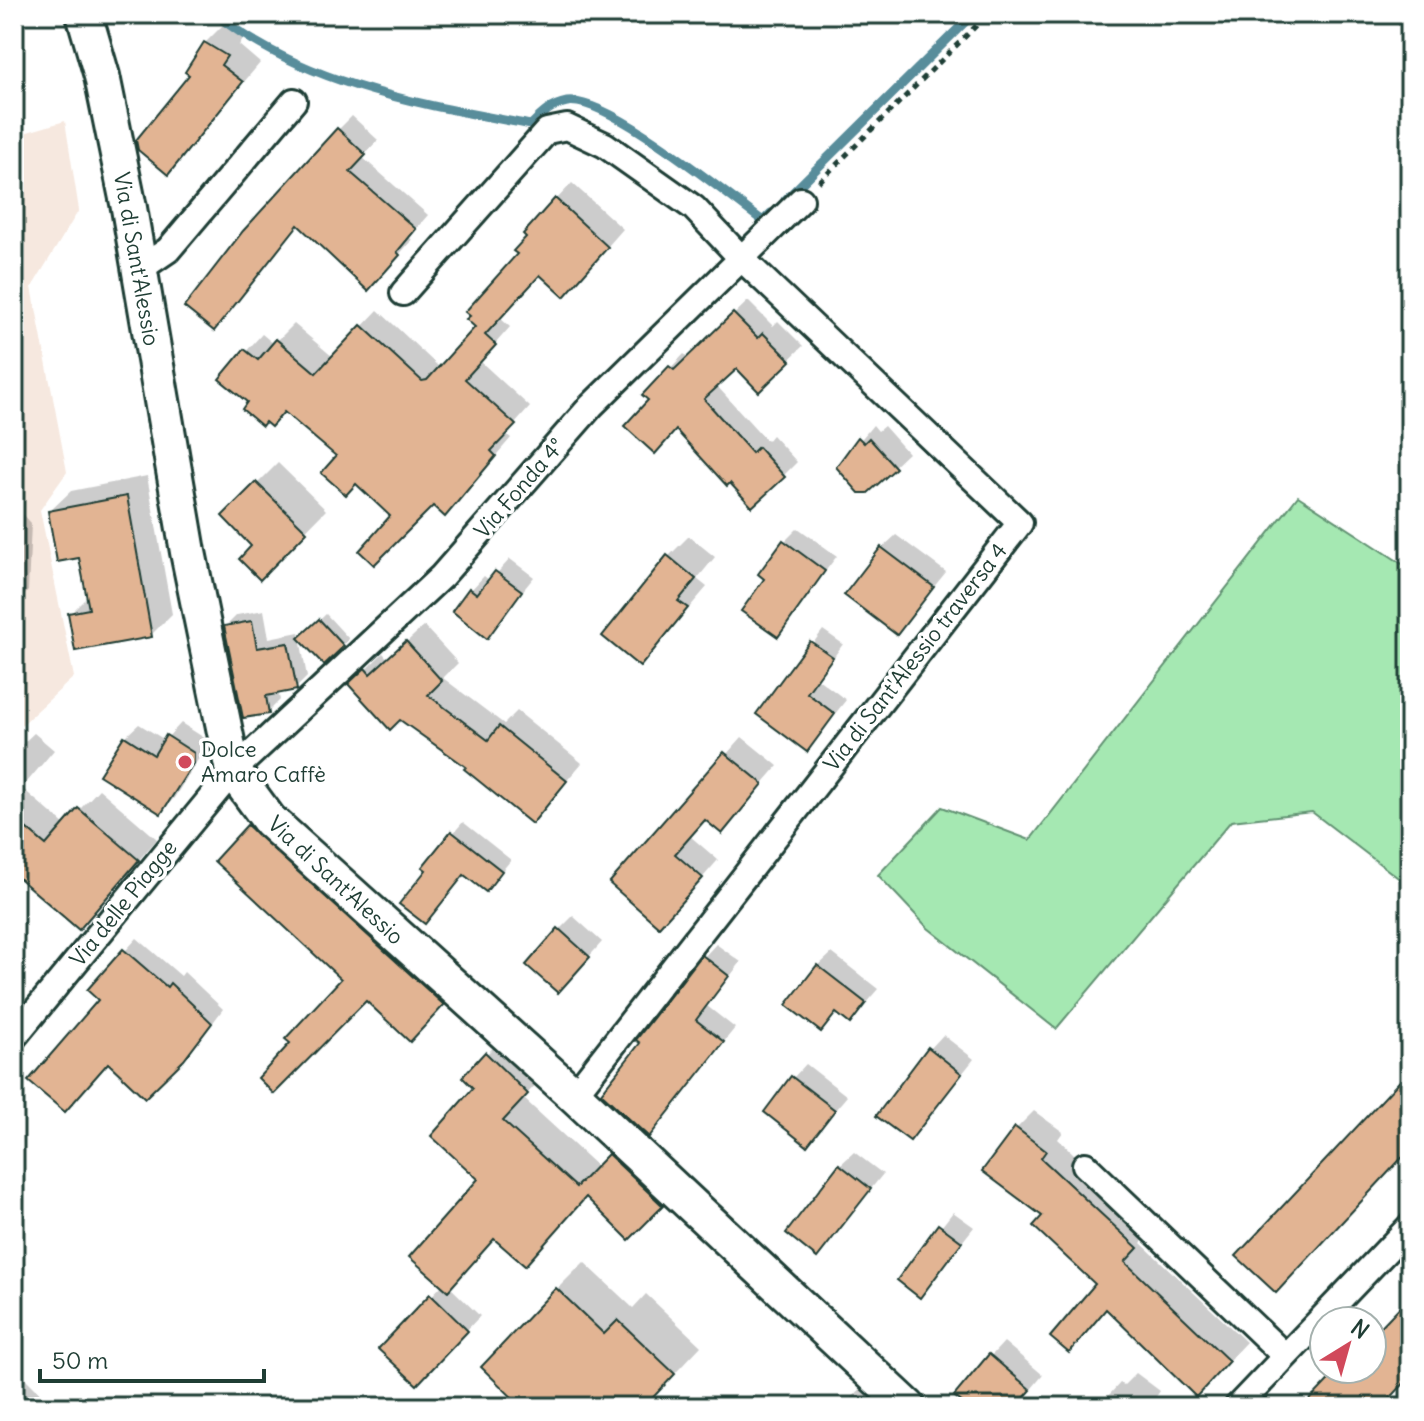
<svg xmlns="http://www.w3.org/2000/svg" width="1424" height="1421" viewBox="0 0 1424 1421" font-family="Delius,sans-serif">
  <rect width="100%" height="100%" fill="#fff"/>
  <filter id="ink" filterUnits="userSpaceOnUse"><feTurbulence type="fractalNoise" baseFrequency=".0125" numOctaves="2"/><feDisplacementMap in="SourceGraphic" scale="16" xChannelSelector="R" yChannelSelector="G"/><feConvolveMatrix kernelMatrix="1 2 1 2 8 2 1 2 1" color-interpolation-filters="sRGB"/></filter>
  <g filter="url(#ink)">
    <path fill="#f6e8df" d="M65,121L79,210L32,287L67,472L40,510L74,677L14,732V136Z"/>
    <path fill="#a5e8b2" stroke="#629273" stroke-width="2" d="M1298,496L1410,569V887L1312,812L1231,821L1056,1029L928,928L878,875L942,807L1030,840Z"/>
    <g fill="#0003">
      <path d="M224,24L244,37L239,45L260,63L168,172L192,75L205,43Z"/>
      <path d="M352,116L378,140L362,157L428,215L409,237L412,240L381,275L299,224L214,328L338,130Z"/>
      <path d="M572,183L623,229L580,278L540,273L500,318L510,327L480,361L530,407L506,434L511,438L445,514L433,503L393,516L338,456L285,410L250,402L222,378L262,334L274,344L294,324L333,357L378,310L438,366L443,365L477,327L556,200Z"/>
      <path d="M748,301L773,326L778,321L803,346L759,389L737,366L716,385L767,441L772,435L797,462L783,476L645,395L684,354L689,358Z"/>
      <path d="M873,425L878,431L884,426L908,453L868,491L838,467Z"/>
      <path d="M278,463L326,510L260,577L254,546L225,516Z"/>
      <path d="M147,476L172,614L151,635L70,614L88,596L81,556L50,511L71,491Z"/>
      <path d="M14,504L31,523L28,591L14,607Z"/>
      <path d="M798,528L837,556L777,634L767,578L784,542Z"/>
      <path d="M896,535L946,572L897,632L882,548Z"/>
      <path d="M689,536L715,557L697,579L707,587L640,665L668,557Z"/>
      <path d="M510,559L534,577L486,636L471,590L484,576L490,581Z"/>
      <path d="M264,610L269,638L299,632L307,677L296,688L278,691L280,700L268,712L226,626L237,615Z"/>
      <path d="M326,614L349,639L325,662L301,638Z"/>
      <path d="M424,626L458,663L443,678L504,724L517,711L582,763L532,821L469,766L351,684L383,653L388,659Z"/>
      <path d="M823,630L843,644L818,679L846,700L807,749L759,714Z"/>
      <path d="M181,723L206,739V747L174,798L161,812L125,737L139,724L165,740Z"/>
      <path d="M34,733L54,750L22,788L65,825L99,789L157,839L98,907L14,871V752Z"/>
      <path d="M742,737L778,766L722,831L706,818L690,836L718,860L676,908L612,883Z"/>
      <path d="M265,810L460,987L427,1022L366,999L293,1043L344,978L248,827Z"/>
      <path d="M463,822L511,860L496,878L424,867Z"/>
      <path d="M573,916L602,942L571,977L559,930Z"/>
      <path d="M137,938L181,976L184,972L223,1009L197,1044L145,1095L101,999L90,990Z"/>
      <path d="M716,944L741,962L707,1006L735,1028L650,1133L704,957Z"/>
      <path d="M832,953L878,989L850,1021L838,1012L821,1030L818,966Z"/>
      <path d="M508,1032L549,1071L523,1098L598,1167L631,1134L683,1183L629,1237L587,1196L525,1263L495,1237L449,1286L480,1316L430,1369L381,1349L443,1284L481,1179L476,1088L487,1054Z"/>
      <path d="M943,1035L974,1059L910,1139L930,1049Z"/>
      <path d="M806,1064L847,1096L807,1143L793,1078Z"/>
      <path d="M1034,1111L1063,1132L1058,1139L1154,1229L1141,1243L1246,1342L1214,1376L1108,1308L1069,1350L1098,1284L1045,1216L1016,1129Z"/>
      <path d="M854,1152L883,1174L817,1255L840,1165Z"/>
      <path d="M953,1212L974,1227L920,1295L900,1279Z"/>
      <path d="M584,1262L633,1308L646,1294L701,1346L643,1407H525L557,1289Z"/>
      <path d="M1004,1342L1043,1375L1016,1407H971L991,1356Z"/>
      <path d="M16,1369L40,1393L35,1398L44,1407H14Z"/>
      <path d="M1136,1373L1160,1391L1149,1407H1098L1120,1383L1124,1385Z"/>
      <path d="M869,1380L899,1407H843Z"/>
    </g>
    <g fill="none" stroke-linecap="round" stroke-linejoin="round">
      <g stroke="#598d9b" stroke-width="9">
        <path d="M215,14C306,86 420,104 531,125C542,114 551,105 567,102C607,95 727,195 763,221L771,213"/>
        <path d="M785,200L973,14"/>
      </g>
    </g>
    <g fill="#e2b493" stroke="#1f3d34" stroke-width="2">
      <path d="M204,42L227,56L221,65L243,82L168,175L138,150L136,140L189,75L185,72Z"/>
      <path d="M337,128L366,155L350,172L416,229L397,252L400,255L368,291L298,225L214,331L184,307L243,231Z"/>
      <path d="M555,198L608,247L564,297L540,275L485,335L496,345L465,379L516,425L491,451L496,456L445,517L433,506L374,565L359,551L390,516L356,484L346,495L321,473L336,456L284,412L271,427L265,422L262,426L242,409L247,402L219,379L244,349L258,360L276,339L316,373L361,325L422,381L427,380L475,327L466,319L470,316L465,312L517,254L513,251L526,237L523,234Z"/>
      <path d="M733,313L758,338L763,333L791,361L759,392L737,369L704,399L752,453L758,447L785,477L752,507L730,483L727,486L676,430L655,454L624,426L648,400L642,395L669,366L674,370Z"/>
      <path d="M858,437L864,443L869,438L896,468L868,493H859L836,467Z"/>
      <path d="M256,482L307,532L260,580L239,559L251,546L222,516Z"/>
      <path d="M127,496L152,637L75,651L68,613L89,609L79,558L57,562L48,511Z"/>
      <path d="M783,540L825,571L778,637L741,611L764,579L758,574Z"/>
      <path d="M881,547L934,587L897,635L844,595Z"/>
      <path d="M667,555L696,579L678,601L688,608L640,667L602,636Z"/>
      <path d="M495,571L522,591L487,639L452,611L469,588L477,594Z"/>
      <path d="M319,619L344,646L324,665L298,638Z"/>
      <path d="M252,621L257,648L288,643L297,690L266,696L269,714L243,718L224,626Z"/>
      <path d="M406,641L442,681L428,695L488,740L499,726L567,781L532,824L464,769L466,767L400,720L390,730L348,684L365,668L370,674Z"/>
      <path d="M810,641L833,657L807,693L835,714L807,752L756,714Z"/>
      <path d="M166,735L194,753V762L161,814L99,775L124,736L154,755Z"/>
      <path d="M724,752L763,784L722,834L705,820L675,854L703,878L659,927L609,883Z"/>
      <path d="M78,808L139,860L79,930L14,874V818L46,845Z"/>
      <path d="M247,825L444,1005L410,1042L366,1001L274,1094L258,1078L290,1043L285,1039L341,979L214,861Z"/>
      <path d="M451,831L502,871L486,892L464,875L425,924L399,904L426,870L422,867Z"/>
      <path d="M558,928L590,957L558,993L526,965Z"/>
      <path d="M123,949L167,987L170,983L212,1023L184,1060L145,1098L108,1063L65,1112L28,1081L98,1000L87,990Z"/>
      <path d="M702,955L729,976L696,1020L724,1042L649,1137L601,1093L640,1043L636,1040Z"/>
      <path d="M817,965L866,1003L850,1024L836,1013L821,1032L786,1005Z"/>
      <path d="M928,1047L962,1074L910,1141L876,1116Z"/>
      <path d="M485,1052L528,1094L503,1121L576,1187L608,1154L663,1206L629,1240L586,1197L525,1266L494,1239L448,1291L409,1257L478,1179L431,1136L473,1088L462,1077Z"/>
      <path d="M1410,1070V1149L1276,1293L1236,1256Z"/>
      <path d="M791,1076L835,1110L807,1146L764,1112Z"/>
      <path d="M1015,1127L1046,1151L1041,1158L1138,1248L1125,1262L1229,1361L1196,1397L1106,1309L1069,1353L1050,1337L1095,1284L1033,1226L1042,1216L982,1171Z"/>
      <path d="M839,1164L871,1189L817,1258L786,1233Z"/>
      <path d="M938,1224L962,1242L920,1298L897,1280Z"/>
      <path d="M556,1288L604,1334L618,1320L675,1374L644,1407H522L481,1367Z"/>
      <path d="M430,1294L468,1331L417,1385L378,1349Z"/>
      <path d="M1410,1296V1377L1382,1407H1303L1339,1369H1372V1336Z"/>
      <path d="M989,1354L1031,1390L1016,1407H968L954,1396Z"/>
    </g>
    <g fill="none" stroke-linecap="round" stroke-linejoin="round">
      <g stroke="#1f3d34" stroke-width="30">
        <g id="street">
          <path d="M140,269L168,250L294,101"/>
          <path d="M403,293L547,131L567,127L605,145L694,208L741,258L1020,523L574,1095"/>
          <path d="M14,1037L233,771L442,576L591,406L801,200"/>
          <path d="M1085,1165L1285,1356"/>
          <path d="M1237,1407L1410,1226"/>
        </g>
      </g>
      <g stroke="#1f3d34" stroke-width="40">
        <path id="secondary" d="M84,14L102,76L129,208L188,552L233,771L269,820L574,1095L908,1407"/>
      </g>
      <path stroke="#1f3d34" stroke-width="5" stroke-dasharray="6 6" stroke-linecap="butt" d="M819,182L988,14"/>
      <use href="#street" stroke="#fff" stroke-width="24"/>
      <use href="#secondary" stroke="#fff" stroke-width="34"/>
    </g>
  </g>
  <circle fill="#d1495b" stroke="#fff" stroke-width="3" cx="185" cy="762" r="8"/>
  <g text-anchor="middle" stroke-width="7" stroke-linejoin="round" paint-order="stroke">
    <g font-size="22" fill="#1f3d34" stroke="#fff">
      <text transform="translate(137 259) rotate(80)" y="8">Via di Sant'Alessio</text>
      <text transform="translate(519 488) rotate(-49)" y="8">Via Fonda 4°</text>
      <text transform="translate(915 657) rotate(-52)" y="8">Via di Sant'Alessio traversa 4</text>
      <text transform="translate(336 880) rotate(43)" y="8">Via di Sant'Alessio</text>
      <text transform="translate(123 903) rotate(-51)" y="8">Via delle Piagge</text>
    </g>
    <g font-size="22" fill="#1f3d34" stroke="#fff" text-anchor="start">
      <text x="201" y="757">Dolce<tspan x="201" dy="25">Amaro Caffè</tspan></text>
    </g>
  </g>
  <rect width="1424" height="1421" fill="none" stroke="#fff" stroke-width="48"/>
  <rect x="24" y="24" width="1376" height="1373" fill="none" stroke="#1f3d34" stroke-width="3" filter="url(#ink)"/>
  <g transform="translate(1348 1345) rotate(37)"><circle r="38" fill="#ffffff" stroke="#a5b1ae" stroke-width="2"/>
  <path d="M0-6L14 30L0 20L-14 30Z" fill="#d1495b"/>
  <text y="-12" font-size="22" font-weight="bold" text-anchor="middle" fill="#1f3d34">N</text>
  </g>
  <path d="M40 1369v12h224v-12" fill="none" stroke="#1f3d34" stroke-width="4"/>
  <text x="52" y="1369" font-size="24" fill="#1f3d34" stroke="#ffffff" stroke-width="6" paint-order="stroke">50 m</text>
</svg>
